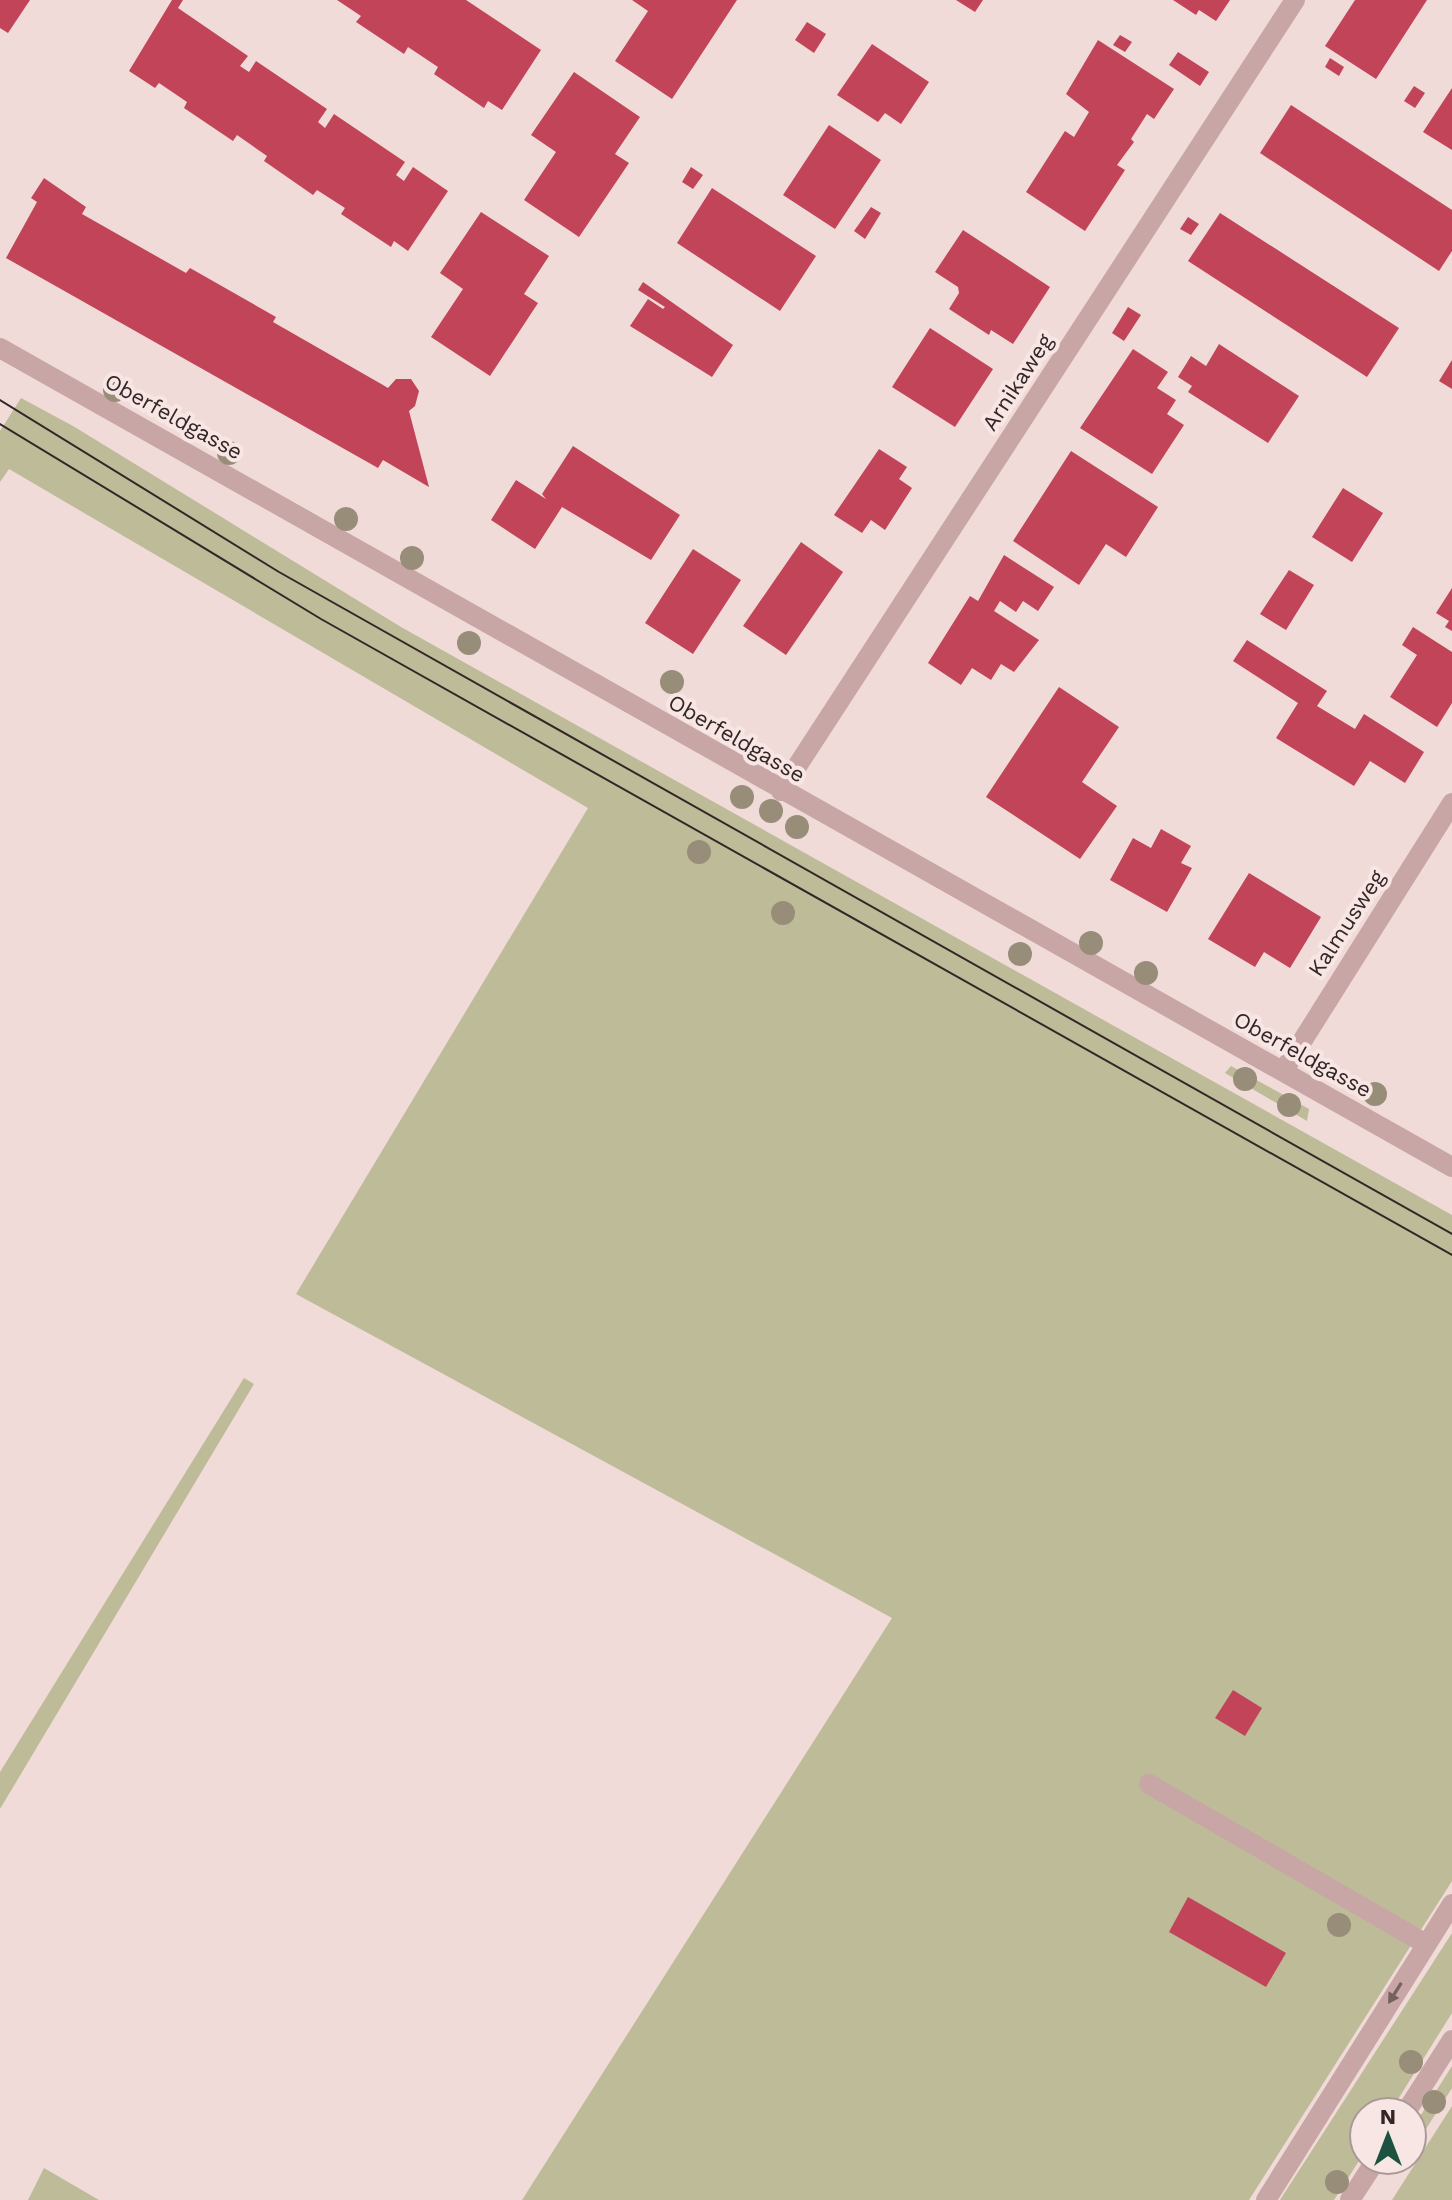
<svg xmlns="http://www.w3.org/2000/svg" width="1452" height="2200" viewBox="0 0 1452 2200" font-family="'Work Sans',sans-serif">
  <rect width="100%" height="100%" fill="#f0dbd8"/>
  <g fill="#bebb99">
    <path d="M21,398L73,426L401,627L1452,1215V1881L1249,2200H522L892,1618L296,1294L588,808L9,469L0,482V431Z"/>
    <path d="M1231,1066L1309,1109L1307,1121L1225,1073Z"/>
    <path d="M244,1378L254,1384L0,1809V1772Z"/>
    <path d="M1452,1933V2013L1390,2112H1364V2153L1334,2200H1280Z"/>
    <path d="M1452,2066V2088L1412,2151V2129Z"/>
    <path d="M1452,2106V2200H1392Z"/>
    <path d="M44,2168L99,2200H28Z"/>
  </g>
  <g fill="#c14459">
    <path d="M0,0H30L8,33L0,28Z"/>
    <path d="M172,0H183L178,8L248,56L240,66L249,72L256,61L327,109L318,122L325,128L334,114L405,162L396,175L404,181L413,167L448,191L408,251L394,241L391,247L341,214L345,208L317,190L313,195L264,161L267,156L237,135L233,141L184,108L187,102L159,83L155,88L129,71Z"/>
    <path d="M337,0H466L541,50L502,110L488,101L484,108L434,74L438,67L408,47L404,54L356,22L361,16Z"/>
    <path d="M632,0H737L672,99L615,61L648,11Z"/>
    <path d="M956,0H983L975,12Z"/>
    <path d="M1173,0H1230L1216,21L1199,10L1196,15Z"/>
    <path d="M1355,0H1427L1376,79L1325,46Z"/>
    <path d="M807,22L826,34L814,53L795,40Z"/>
    <path d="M1120,35L1132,42L1125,52L1113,45Z"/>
    <path d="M1098,40L1174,89L1154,119L1147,114L1131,139L1134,142L1117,165L1125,170L1085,231L1026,192L1065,131L1074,137L1089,112L1066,94Z"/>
    <path d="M872,44L929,82L901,124L885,113L878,122L837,95Z"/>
    <path d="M1178,52L1209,72L1200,86L1169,65Z"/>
    <path d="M1330,58L1344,67L1339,76L1325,67Z"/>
    <path d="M574,72L640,117L615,154L629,163L579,237L524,200L556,152L531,135Z"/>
    <path d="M1414,86L1425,93L1415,108L1404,101Z"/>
    <path d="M1452,88V150L1423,132Z"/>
    <path d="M1291,105L1452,210V251L1439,271L1260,153Z"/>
    <path d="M829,125L881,160L835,229L783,195Z"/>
    <path d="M691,167L703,175L693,189L682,182Z"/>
    <path d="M44,178L86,207L82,214L186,273L190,268L276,317L273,322L383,385L388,388L396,379H411L419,391L415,406L409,411L429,487L383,460L378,468L6,258L37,202L31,198Z"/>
    <path d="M712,188L816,256L780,311L677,243Z"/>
    <path d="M871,207L881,213L865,239L854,231Z"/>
    <path d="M481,212L549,256L524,294L538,303L490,376L431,337L463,289L440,273Z"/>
    <path d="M1220,213L1399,328L1367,377L1188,261Z"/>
    <path d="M1188,217L1199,224L1191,235L1180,229Z"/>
    <path d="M963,230L1050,287L1013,344L991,330L989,335L949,309L959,293L958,287L935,272Z"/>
    <path d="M643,282L733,345L712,377L630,326L648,299L663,309L665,307L638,290Z"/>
    <path d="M1128,307L1141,315L1124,341L1112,333Z"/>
    <path d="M930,328L993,369L955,427L892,387Z"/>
    <path d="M1219,344L1299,396L1268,443L1188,392L1192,386L1178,377L1191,356L1206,366Z"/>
    <path d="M1133,349L1168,372L1157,388L1176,400L1167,414L1184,425L1152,474L1080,428Z"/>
    <path d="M1452,360V389L1439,381Z"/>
    <path d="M573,446L680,515L651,560L562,507L535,549L491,520L516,480L546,499L542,494Z"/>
    <path d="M879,449L907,467L899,479L912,488L885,530L871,520L862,533L834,515Z"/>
    <path d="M1071,451L1158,507L1126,557L1106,544L1079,585L1013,541Z"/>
    <path d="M1343,488L1383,513L1352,562L1312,537Z"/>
    <path d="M801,542L843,572L786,655L743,626Z"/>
    <path d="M693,549L741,580L693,654L645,623Z"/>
    <path d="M1004,555L1054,587L1038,611L1023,601L1016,612L1000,601L994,611L1039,640L1014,672L1001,664L991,680L972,668L961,685L928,663L970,596L978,601Z"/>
    <path d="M1289,570L1314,585L1286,630L1260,614Z"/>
    <path d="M1452,588V631L1445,627L1449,621L1436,613Z"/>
    <path d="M1413,627L1452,652V703L1437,727L1390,697L1417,655L1402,645Z"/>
    <path d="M1247,640L1327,691L1317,706L1355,729L1364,714L1424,752L1405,783L1370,761L1354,786L1276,738L1298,703L1233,661Z"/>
    <path d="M1059,687L1119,727L1082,782L1117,806L1080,859L986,797Z"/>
    <path d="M1161,829L1191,846L1181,863L1192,868L1167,912L1110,880L1133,838L1151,848Z"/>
    <path d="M1249,873L1321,917L1290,968L1264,952L1255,967L1208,939Z"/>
    <path d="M1233,1690L1262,1708L1245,1736L1215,1718Z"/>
    <path d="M1188,1897L1286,1953L1266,1987L1169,1932Z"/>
  </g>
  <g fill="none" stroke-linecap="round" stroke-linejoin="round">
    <g stroke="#c7a6a5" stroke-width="20">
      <path d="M0,348L1452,1167"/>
      <path d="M781,791L1295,0"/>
      <path d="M1284,1070L1452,803"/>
      <path d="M1149,1784L1426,1944"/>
      <path d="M1406,2112L1452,2040"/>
      <path d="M1266,2200L1452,1904"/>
      <path d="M1350,2200L1376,2160"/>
    </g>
    <g stroke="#332627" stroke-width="2">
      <path d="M0,400L279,572L1452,1234"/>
      <path d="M0,424L321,619L1452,1255"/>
    </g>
  </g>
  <g fill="#988d78">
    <circle cx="115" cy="390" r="12"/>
    <circle cx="229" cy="453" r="12"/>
    <circle cx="346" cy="519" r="12"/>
    <circle cx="412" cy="558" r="12"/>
    <circle cx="469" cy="643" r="12"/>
    <circle cx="672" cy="682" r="12"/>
    <circle cx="742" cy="797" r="12"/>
    <circle cx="771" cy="811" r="12"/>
    <circle cx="797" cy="827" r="12"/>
    <circle cx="699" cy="852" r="12"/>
    <circle cx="783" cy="913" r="12"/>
    <circle cx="1091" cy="943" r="12"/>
    <circle cx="1020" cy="954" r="12"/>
    <circle cx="1146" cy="973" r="12"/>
    <circle cx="1245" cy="1079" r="12"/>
    <circle cx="1375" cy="1094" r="12"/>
    <circle cx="1289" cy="1105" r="12"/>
    <circle cx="1339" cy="1925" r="12"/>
    <circle cx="1411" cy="2062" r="12"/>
    <circle cx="1434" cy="2102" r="12"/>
    <circle cx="1337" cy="2182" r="12"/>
  </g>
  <defs><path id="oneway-solid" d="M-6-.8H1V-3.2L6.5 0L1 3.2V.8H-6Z" transform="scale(2)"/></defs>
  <use fill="#766060" href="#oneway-solid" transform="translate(1395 1993) rotate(122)"/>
  <g text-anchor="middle" stroke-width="8" stroke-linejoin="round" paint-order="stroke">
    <g font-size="22" fill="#332627" stroke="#f8e6e4">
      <text transform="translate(1017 382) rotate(-57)" y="8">Arnikaweg</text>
      <text transform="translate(174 416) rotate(29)" y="8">Oberfeldgasse</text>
      <text transform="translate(737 738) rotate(30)" y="8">Oberfeldgasse</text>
      <text transform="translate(1346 923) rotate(-57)" y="8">Kalmusweg</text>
      <text transform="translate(1303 1054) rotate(29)" y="8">Oberfeldgasse</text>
    </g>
  </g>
  <g transform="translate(1388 2136)"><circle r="38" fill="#f8e6e4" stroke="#a99998" stroke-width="2"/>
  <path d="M0-6L14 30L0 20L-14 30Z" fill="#1d5240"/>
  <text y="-12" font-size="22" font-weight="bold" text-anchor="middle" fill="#332627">N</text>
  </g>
</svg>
